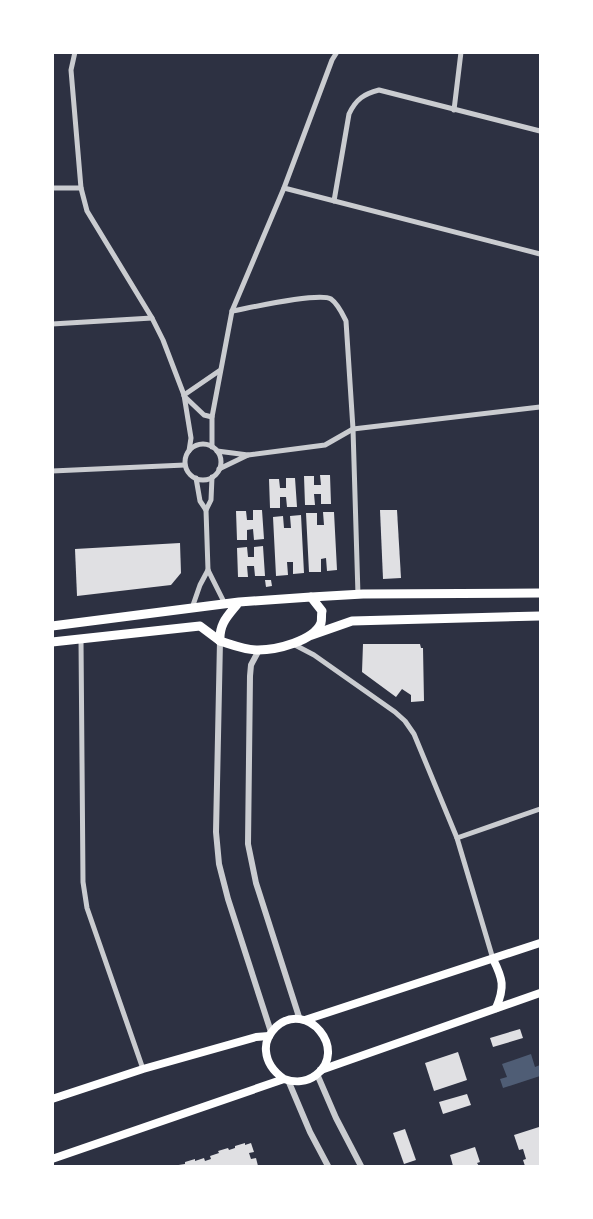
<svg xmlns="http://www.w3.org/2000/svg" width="593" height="1219" viewBox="0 0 593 1219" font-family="Montserrat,sans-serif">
  <rect width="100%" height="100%" fill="#2d3142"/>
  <path fill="#4f5d75" d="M531,1054L535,1067L540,1065V1076L503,1088L500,1079L507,1077L502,1064Z"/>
  <g fill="#e0e0e3">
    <path d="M320,475H330L331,504H321V494H314L315,505H305L304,476H314V485H321Z"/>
    <path d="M286,478H295L297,507H287L286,497H280V508H270L269,479H279L280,488H286Z"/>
    <path d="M253,510H262L264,539L254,540L253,529L247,530V540H237L236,511H246L247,520H253Z"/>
    <path d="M380,510H397L401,578L383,579Z"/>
    <path d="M323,512H334L337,570L327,571L326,558L321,559V572H309L306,513H317V525H324Z"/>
    <path d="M301,515L304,573L293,574V562H287L288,575L276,576L273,517L283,516L284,528H291L290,516Z"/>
    <path d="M180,543L181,573L171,585L77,596L75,549Z"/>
    <path d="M263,546L265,576H255L254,566H247L248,577H238L237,548L247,547L248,557H254V547Z"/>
    <path d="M265,580H271L272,586L266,587Z"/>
    <path d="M363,644H420L421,648H423L424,701L411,702V695L402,689L396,697L362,672Z"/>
    <path d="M520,1029L523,1038L493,1047L490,1038Z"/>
    <path d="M458,1052L467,1080L434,1091L425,1063Z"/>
    <path d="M467,1094L471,1105L443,1114L439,1102Z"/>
    <path d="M539,1127L540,1166H525L523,1160L526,1159L523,1149L519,1150L514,1135Z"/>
    <path d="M405,1129L416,1160L404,1164L393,1133Z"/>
    <path d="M245,1143V1145L251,1143L254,1152L249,1153L251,1159L256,1158L258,1166H172L185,1164V1162L195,1159V1161L204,1158L205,1161L211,1159L210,1156L219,1153L218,1151L228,1148L229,1150L235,1148V1146Z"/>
    <path d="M475,1147L480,1162L477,1163L479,1166H453L450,1155Z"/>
  </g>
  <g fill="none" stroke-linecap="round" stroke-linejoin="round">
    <g stroke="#caccd0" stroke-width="5">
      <path d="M75,52L71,70L81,188L87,211L152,318L163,340L184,395L191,438L189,451"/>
      <path d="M454,110L461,52"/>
      <path d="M52,188H81"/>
      <path d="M284,188L540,254"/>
      <path d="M334,201L349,114C356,99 364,94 379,90L540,131"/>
      <path d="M232,311C249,308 319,292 331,299C338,304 342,313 346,321L353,429L358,595"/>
      <path d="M52,324L152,318"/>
      <path d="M184,395L219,371"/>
      <path d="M184,396L204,415L212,417"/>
      <circle cx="203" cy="462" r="18"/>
      <path d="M212,447V417L232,311L284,188L332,60L337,52"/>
      <path d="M217,451L248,455L219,469"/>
      <path d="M248,455L325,445L353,429L540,407"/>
      <path d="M52,471L185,465"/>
      <path d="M196,478L200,501L206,510L208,570L225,604"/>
      <path d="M206,510L211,500L212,477"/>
      <path d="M192,608L200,585L208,570"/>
      <path d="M81,640L83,882L87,908L143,1069"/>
      <path d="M293,644L314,655L395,712L405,721L414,734L457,838L493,959"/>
      <path d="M457,838L540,809"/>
    </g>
    <g stroke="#caccd0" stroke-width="6">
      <path d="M220,641L216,832L219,864L228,899L271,1032"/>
      <path d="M259,650L251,665L250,676L248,844L256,883L300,1020"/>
      <path d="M317,1074L336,1118L361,1166"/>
      <path d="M288,1080L310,1132L328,1166"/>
    </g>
    <g stroke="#fff" stroke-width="8">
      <path d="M493,959C503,979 505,987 496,1008"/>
      <path d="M305,1020L540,943"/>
      <path d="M321,1070L540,993"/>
      <path d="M52,1099L143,1069L256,1037L269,1036"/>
      <path d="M52,1159L284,1079C295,1083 307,1082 316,1075C349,1050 307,999 276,1027C269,1034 265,1042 266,1051C267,1064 274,1072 284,1079"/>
    </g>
    <g stroke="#fff" stroke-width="9">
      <path d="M311,597L363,594L540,593"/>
      <path d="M52,626L239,602L311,597L322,611C321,614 322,620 321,623C314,641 276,650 258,650C245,650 233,645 220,641C219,623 228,616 239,602"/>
      <path d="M312,635L352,621L540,616"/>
      <path d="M52,642L200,626L220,641"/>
    </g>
  </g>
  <rect width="593" height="1219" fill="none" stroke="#ffffff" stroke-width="108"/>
</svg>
